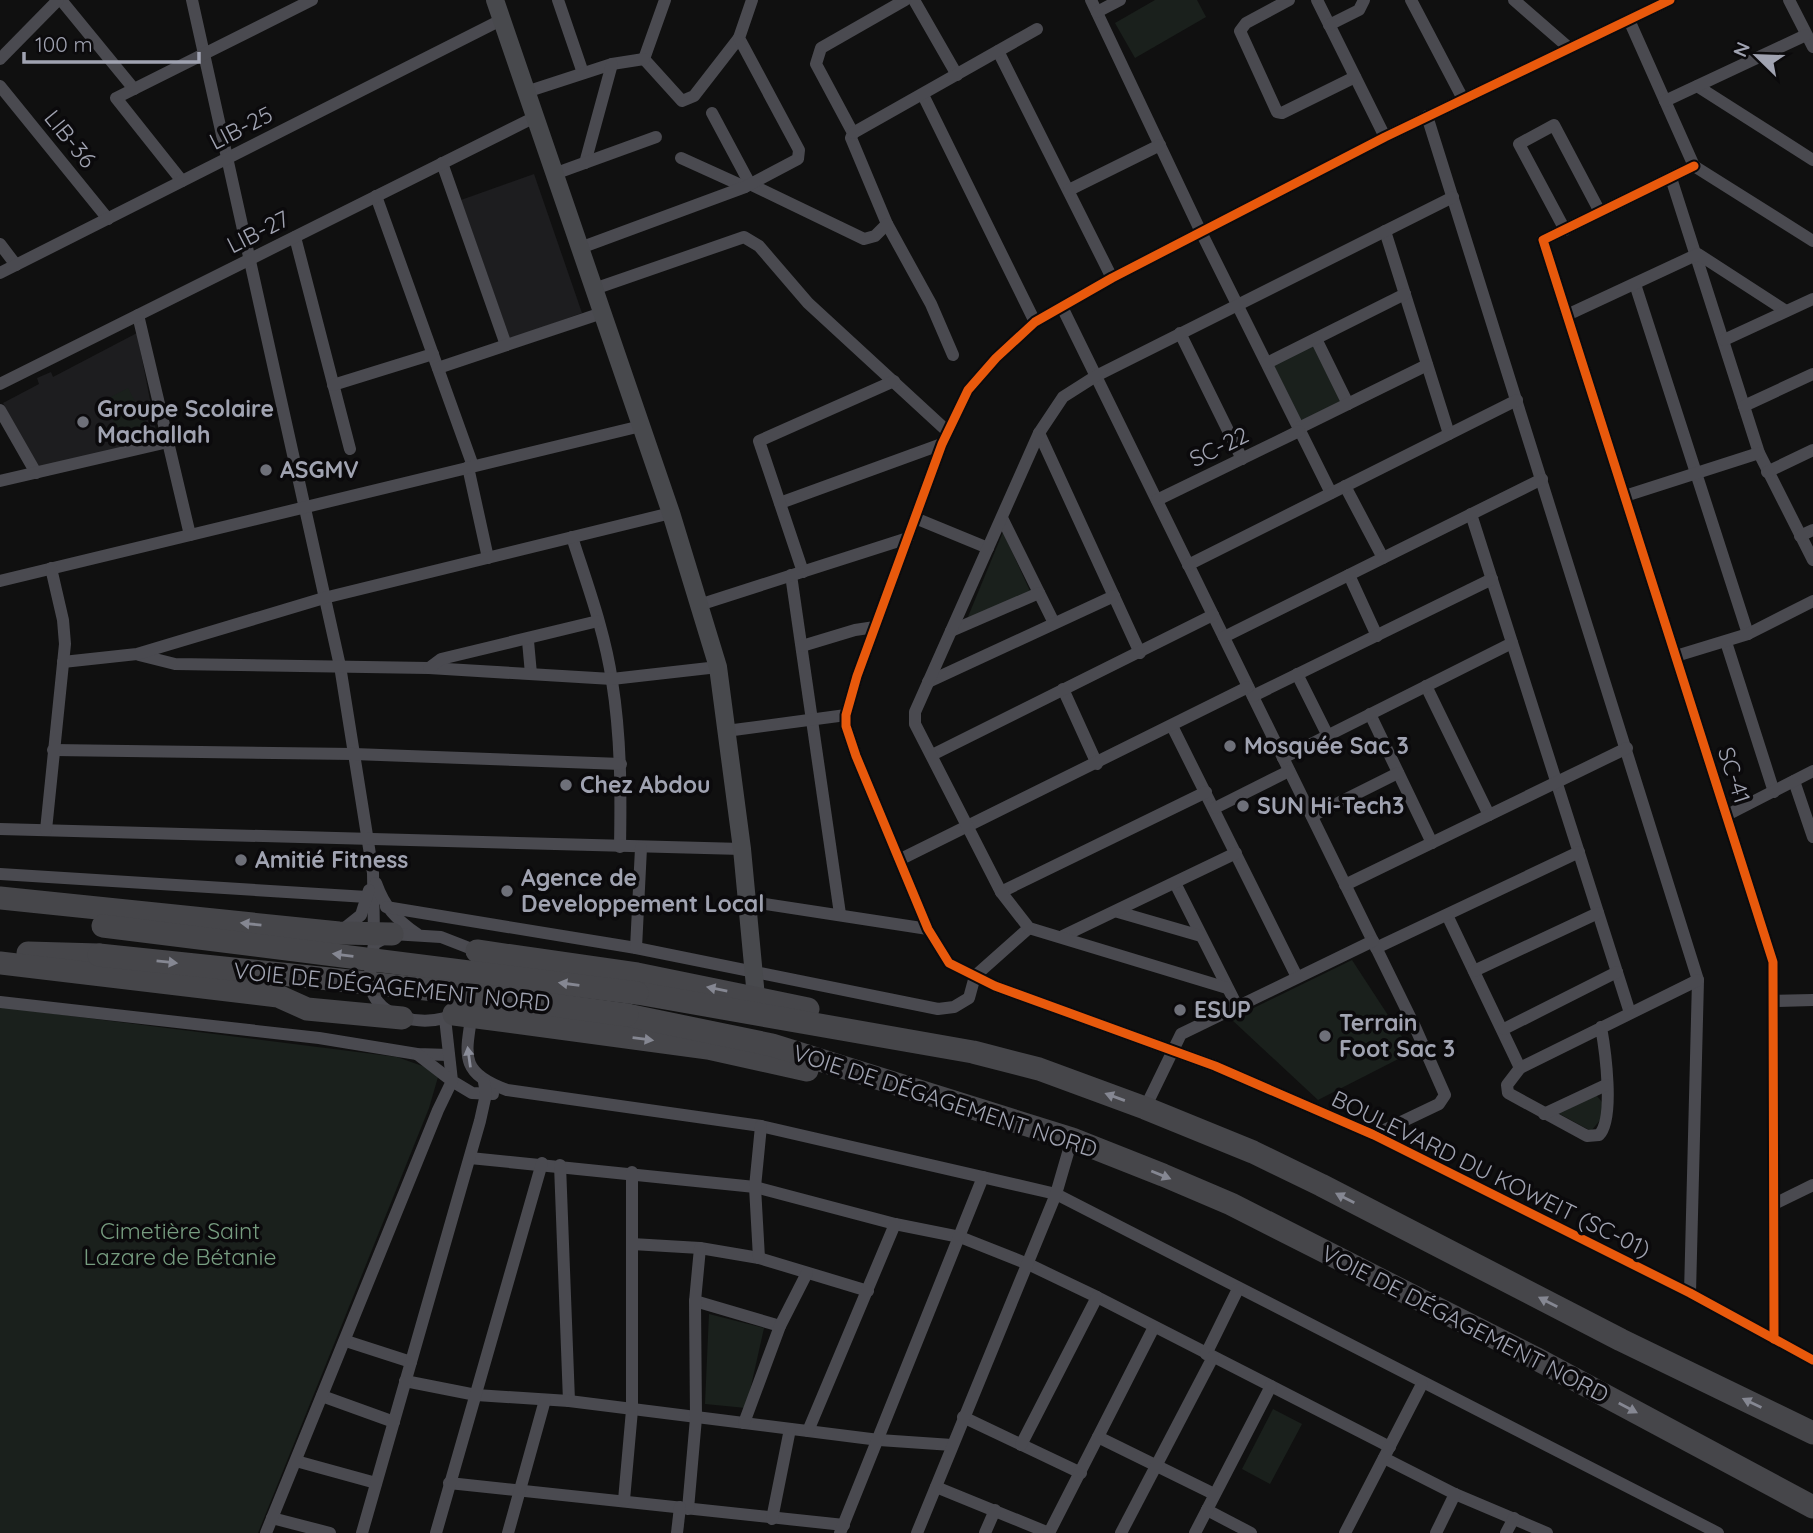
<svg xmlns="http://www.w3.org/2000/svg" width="1813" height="1533" viewBox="0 0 1813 1533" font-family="Quicksand,sans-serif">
  <rect width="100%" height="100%" fill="#101010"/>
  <g fill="#1d1d1f">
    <path d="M534,174L582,313L510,339L461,200Z"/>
    <path d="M137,333L158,441L37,472L3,403L39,384L37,378L51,372L53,377Z"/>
  </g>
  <g fill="#1a201c">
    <path d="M1155,0H1197L1206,17L1135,58L1115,23Z"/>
    <path d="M1320,342L1346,400L1298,423L1272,366Z"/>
    <path d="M128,388L151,433L126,445L103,401Z"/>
    <path d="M1003,532L1030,591L965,624Z"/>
    <path d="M1352,960L1412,1052L1318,1100L1231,1019Z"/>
    <path d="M0,1007L397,1057L428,1068L438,1077L429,1108L258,1533H0Z"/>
    <path d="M1596,1095L1602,1102L1601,1119L1591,1131L1558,1113Z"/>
    <path d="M709,1314L764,1328L746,1408L705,1404Z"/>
    <path d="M1273,1409L1302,1424L1270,1484L1242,1469Z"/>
  </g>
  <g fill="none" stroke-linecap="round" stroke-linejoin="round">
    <g stroke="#4a4a50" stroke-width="12">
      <path d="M61,0L134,89"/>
      <path d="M192,0L340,666L373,873L374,936"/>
      <path d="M558,0L583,73"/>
      <path d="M914,0L957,75"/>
      <path d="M1091,0L1200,230L1331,493"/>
      <path d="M1289,0L1246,23L1240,31L1277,112L1282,113L1355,77"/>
      <path d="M1317,0L1385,137"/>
      <path d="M1411,0L1463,99"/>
      <path d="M1514,0L1568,47"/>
      <path d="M1670,0L1385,137L1112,278L1035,322L996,358L968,390L942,444L857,676L846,715V726L856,756L928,929L949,963L995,986L1215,1066L1374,1135L1690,1293L1813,1360"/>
      <path d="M1789,0L1813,47"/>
      <path d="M1097,12L1120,0"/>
      <path d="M1629,20L1694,166L1813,241"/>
      <path d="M1329,25L1359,10L1364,0"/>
      <path d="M998,51L1112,278"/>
      <path d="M0,59L58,0"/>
      <path d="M644,59L682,101L694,96L739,38"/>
      <path d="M644,59L665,0"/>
      <path d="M0,86L108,219"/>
      <path d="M1697,86L1813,160"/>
      <path d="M526,92L612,64L644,59"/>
      <path d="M923,95L1035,322"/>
      <path d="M1665,101L1806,35"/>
      <path d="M712,113L750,184L864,239L875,236L887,224L851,138L853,133L816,64L821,48L905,0"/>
      <path d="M1427,116L1698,980L1690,1293"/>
      <path d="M853,133L1037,29"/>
      <path d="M681,158L745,187"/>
      <path d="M442,163L506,345"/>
      <path d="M585,163L612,64"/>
      <path d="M1694,166L1543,240L1773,962L1774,1339"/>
      <path d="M554,174L656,137"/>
      <path d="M1671,178L1759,453L1813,560"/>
      <path d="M182,181L116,98L312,0"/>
      <path d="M1069,190L1160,145"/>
      <path d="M376,196L473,466"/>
      <path d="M887,224L931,304L953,355"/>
      <path d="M1565,230L1519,144L1554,125L1600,212"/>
      <path d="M1385,231L1449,434"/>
      <path d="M295,237L350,449"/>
      <path d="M0,244L16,265"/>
      <path d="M580,248L745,187L798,159L799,150L739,38L752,0"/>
      <path d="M0,273L501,20"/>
      <path d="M1635,284L1748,634"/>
      <path d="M594,289L744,237L759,246L808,303L947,431"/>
      <path d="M1062,307L1415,1027L1445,1095L1439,1104L1374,1135"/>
      <path d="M138,315L190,535"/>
      <path d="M1567,315L1698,254L1786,311"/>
      <path d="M1180,333L1242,459"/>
      <path d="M1316,339L1348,404"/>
      <path d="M1724,340L1813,299"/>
      <path d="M1267,363L1405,294"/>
      <path d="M438,368L602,313"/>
      <path d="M0,384L535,117"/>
      <path d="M333,385L433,354"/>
      <path d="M1744,406L1813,374"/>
      <path d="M0,410L36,473"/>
      <path d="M1299,428L1427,365"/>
      <path d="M1039,433L1140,653"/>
      <path d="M468,467L488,558"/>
      <path d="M1767,472L1813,450"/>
      <path d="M0,481L168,442"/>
      <path d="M1345,486L1383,558"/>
      <path d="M1625,496L1759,453"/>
      <path d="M1157,500L1299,431"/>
      <path d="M780,503L942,444"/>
      <path d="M1471,514L1630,1013"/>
      <path d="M915,518L988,548"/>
      <path d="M1002,518L1054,623"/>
      <path d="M1800,536L1813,530"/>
      <path d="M572,537C587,584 605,632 612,681C621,737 621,791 620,847"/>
      <path d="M1188,565L1517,400"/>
      <path d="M803,572L759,441L894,381"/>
      <path d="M791,575L840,914"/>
      <path d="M1349,575L1377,636"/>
      <path d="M0,581L641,426"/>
      <path d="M699,605L908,538"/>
      <path d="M951,631L1039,593"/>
      <path d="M1224,637L1542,479"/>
      <path d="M528,641L531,674"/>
      <path d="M1726,642L1774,792"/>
      <path d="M802,646L855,630L875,627"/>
      <path d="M139,655L175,664L429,668L612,679L718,667"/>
      <path d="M1676,656L1748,634L1813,601"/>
      <path d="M63,662L137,654L324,598L671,513"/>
      <path d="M429,668L441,659L598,621"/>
      <path d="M1297,674L1328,736"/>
      <path d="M928,682L1114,596"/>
      <path d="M1426,686L1489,815"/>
      <path d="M1063,689L1097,764"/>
      <path d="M1253,696L1492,579"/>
      <path d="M1370,714L1432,843"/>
      <path d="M1172,726L1297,977"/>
      <path d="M726,731L846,715"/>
      <path d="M53,750L354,754L621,764"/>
      <path d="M932,755L1213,615"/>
      <path d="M1283,758L1512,643"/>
      <path d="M1794,781L1813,837"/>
      <path d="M1215,808L1289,771"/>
      <path d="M1727,815L1813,771"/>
      <path d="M1312,816L1398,773"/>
      <path d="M0,829L742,849"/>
      <path d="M46,830L65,644L63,620L51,568"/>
      <path d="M901,859L1248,687"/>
      <path d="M0,874L367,897"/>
      <path d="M376,883C385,908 396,919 417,934"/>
      <path d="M1175,883L1237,1006"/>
      <path d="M1345,885L1627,748"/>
      <path d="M1001,892L1206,792"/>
      <path d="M746,901L928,929"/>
      <path d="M386,907L636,948L938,1009L954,1007L969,998L975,976L1029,928"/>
      <path d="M1118,912L1201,936"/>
      <path d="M1447,915L1520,1068"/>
      <path d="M341,931L361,915L369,890"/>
      <path d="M392,934L441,937L477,951L480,966L474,1002C465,1008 455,1015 445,1018C419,1025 379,1018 371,988C368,976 372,957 374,944Z"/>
      <path d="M1063,936L1236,853"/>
      <path d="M636,948L641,848"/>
      <path d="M1376,948L1579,852"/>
      <path d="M1474,971L1598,913"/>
      <path d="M1227,988L1029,928L1001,892L915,724V712L1039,433L1063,397L1096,376L1453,197"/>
      <path d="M1773,1001L1813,1000"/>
      <path d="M0,1002L319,1038L417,1054L449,1055"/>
      <path d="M472,1013C465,1057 460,1073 507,1090L761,1126L1056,1194L1718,1533"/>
      <path d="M445,1018L452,1081L472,1093L493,1094"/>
      <path d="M1601,1027C1605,1049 1615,1119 1599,1135L1587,1136L1508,1093L1507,1085L1520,1068L1698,980"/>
      <path d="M1504,1029L1617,972"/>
      <path d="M1145,1108L1181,1034L1373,941"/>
      <path d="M1544,1114L1606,1085"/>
      <path d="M470,1158L755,1187L895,1224L960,1237L1028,1264L1097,1297L1390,1447"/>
      <path d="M560,1165L569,1401"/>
      <path d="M1774,1204L1813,1185"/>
      <path d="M632,1244L700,1248L759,1258L868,1291"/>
      <path d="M759,1258L755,1187L761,1126"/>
      <path d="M695,1301L780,1326"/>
      <path d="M346,1341L411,1362"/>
      <path d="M1206,1354L1238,1289"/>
      <path d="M405,1381L476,1395L569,1401L879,1440L952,1445"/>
      <path d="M322,1396L394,1422"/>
      <path d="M963,1417L1081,1473"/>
      <path d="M744,1423L780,1326L807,1273"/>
      <path d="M808,1431L895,1224"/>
      <path d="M1098,1437L1214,1494"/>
      <path d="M1021,1445L1097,1297"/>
      <path d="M1384,1458L1455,1494L1547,1533"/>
      <path d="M296,1461L376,1483"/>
      <path d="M449,1483L844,1525"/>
      <path d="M936,1487L1049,1533"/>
      <path d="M624,1500L632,1410V1172"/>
      <path d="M688,1509L696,1418L695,1301L700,1248"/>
      <path d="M1207,1510L1251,1533"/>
      <path d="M272,1518L330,1533"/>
      <path d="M772,1519L790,1429"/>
      <path d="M266,1533L438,1110L452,1081L417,1054"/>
      <path d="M362,1533L480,1121L486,1094L484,1082"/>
      <path d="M436,1533L542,1163"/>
      <path d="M508,1533L545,1400"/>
      <path d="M677,1533L680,1507"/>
      <path d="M840,1533L983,1177"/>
      <path d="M917,1533L1056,1194L1072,1139"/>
      <path d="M985,1533L995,1510"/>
      <path d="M1049,1533L1154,1327"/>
      <path d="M1121,1533L1213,1357"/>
      <path d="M1195,1533L1271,1386"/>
      <path d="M1345,1533L1422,1384"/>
      <path d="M1436,1533L1455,1494"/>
      <path d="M1506,1533L1514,1518"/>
    </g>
    <path stroke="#48494d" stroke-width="18" d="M495,0L671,513L718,667L742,849L756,997"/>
    <g stroke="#46464a" stroke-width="23">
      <path d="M0,898L339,933L392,934"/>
      <path d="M477,951L637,974L808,1009"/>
      <path d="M28,953L99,955"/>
      <path d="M0,963L278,996L307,1009L402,1018"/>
      <path d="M637,993L973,1052L1039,1069L1145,1108L1253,1152L1321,1185L1621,1340L1813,1433"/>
      <path d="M454,1014L708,1048L807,1070"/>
      <path d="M627,1015L772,1045L1072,1139L1163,1175L1231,1204L1535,1358L1813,1507"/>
    </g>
    <g stroke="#46464a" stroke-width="23">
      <path d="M103,926L637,993"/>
      <path d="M99,955L464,993L627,1015"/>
    </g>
    <g stroke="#0b0a0c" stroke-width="13">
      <g id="cycleway">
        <path d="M1670,0L1385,137L1112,278L1035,322L996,358L968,390L942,444L857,676L846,715V726L856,756L928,929L949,963L995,986L1215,1066L1374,1135L1690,1293L1813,1360"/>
        <path d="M1694,166L1543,240L1773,962L1774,1339"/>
      </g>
    </g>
    <use href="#cycleway" stroke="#e8590c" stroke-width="9"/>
  </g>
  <defs><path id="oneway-solid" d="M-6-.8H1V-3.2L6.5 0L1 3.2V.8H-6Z" transform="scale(1.75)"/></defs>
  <g fill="#858792">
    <use href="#oneway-solid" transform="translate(251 924) rotate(-174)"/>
    <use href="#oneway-solid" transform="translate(343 955) rotate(-173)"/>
    <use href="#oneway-solid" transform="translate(167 962) rotate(6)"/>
    <use href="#oneway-solid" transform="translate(569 984) rotate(-172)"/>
    <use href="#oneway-solid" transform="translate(717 989) rotate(-169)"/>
    <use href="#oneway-solid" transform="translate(643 1039) rotate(7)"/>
    <use href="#oneway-solid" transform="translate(1115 1097) rotate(-160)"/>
    <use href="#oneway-solid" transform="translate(1161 1175) rotate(22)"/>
    <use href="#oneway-solid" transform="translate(1345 1198) rotate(-153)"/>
    <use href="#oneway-solid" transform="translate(1548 1302) rotate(-153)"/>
    <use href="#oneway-solid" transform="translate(1752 1403) rotate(-154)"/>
    <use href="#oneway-solid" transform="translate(1628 1408) rotate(28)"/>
  </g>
  <use fill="#8a8d99" href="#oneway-solid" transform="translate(469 1057) rotate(-98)"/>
  <g fill="#6e7079" stroke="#0b0a0c" stroke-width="2.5">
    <circle cx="83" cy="422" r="7"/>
    <circle cx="266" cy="470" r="7"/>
    <circle cx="1230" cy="746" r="7"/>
    <circle cx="566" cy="785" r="7"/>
    <circle cx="1243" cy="806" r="7"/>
    <circle cx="241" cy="860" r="7"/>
    <circle cx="507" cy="891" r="7"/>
    <circle cx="1180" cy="1010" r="7"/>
    <circle cx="1325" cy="1036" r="7"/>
  </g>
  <g text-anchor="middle" stroke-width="7" stroke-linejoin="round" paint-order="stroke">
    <g font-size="23" fill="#a0a3b1" stroke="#0b0a0c">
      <text transform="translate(241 128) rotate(-27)" y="8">LIB-25</text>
      <text transform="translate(70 139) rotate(51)" y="8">LIB-36</text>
      <text transform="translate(258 232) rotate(-27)" y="8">LIB-27</text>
      <text transform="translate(1219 447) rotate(-26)" y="8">SC-22</text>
      <text transform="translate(1734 775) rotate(72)" y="8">SC-41</text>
      <text transform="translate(392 987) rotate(6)" y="8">VOIE DE DÉGAGEMENT NORD</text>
      <text transform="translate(945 1101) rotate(18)" y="8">VOIE DE DÉGAGEMENT NORD</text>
      <text transform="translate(1491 1174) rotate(26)" y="8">BOULEVARD DU KOWEIT (SC-01)</text>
      <text transform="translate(1465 1324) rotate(27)" y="8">VOIE DE DÉGAGEMENT NORD</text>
    </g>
    <g font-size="23" font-weight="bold" fill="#a0a3b1" stroke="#0b0a0c" text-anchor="start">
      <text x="97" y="417">Groupe Scolaire<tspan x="97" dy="26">Machallah</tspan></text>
      <text x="280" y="478">ASGMV</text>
      <text x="1244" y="754">Mosquée Sac 3</text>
      <text x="580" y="793">Chez Abdou</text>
      <text x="1257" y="814">SUN Hi-Tech3</text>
      <text x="255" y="868">Amitié Fitness</text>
      <text x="521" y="886">Agence de<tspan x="521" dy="26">Developpement Local</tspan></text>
      <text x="1194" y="1018">ESUP</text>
      <text x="1339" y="1031">Terrain<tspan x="1339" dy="26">Foot Sac 3</tspan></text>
    </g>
    <g font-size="23" fill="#779d80" stroke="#0b0a0c">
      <text x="180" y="1239">Cimetière Saint<tspan x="180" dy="26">Lazare de Bétanie</tspan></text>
    </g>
  </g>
  <g transform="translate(1757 56) rotate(293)" stroke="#0b0a0c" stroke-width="5" paint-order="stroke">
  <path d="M0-5L12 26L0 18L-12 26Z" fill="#a0a3b1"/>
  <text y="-10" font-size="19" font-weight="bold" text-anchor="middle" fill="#a0a3b1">N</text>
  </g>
  <path d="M24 52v10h175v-10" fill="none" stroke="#a0a3b1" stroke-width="3.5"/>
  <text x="35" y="52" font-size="21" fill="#a0a3b1" stroke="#0b0a0c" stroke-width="5" paint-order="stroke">100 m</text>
</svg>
